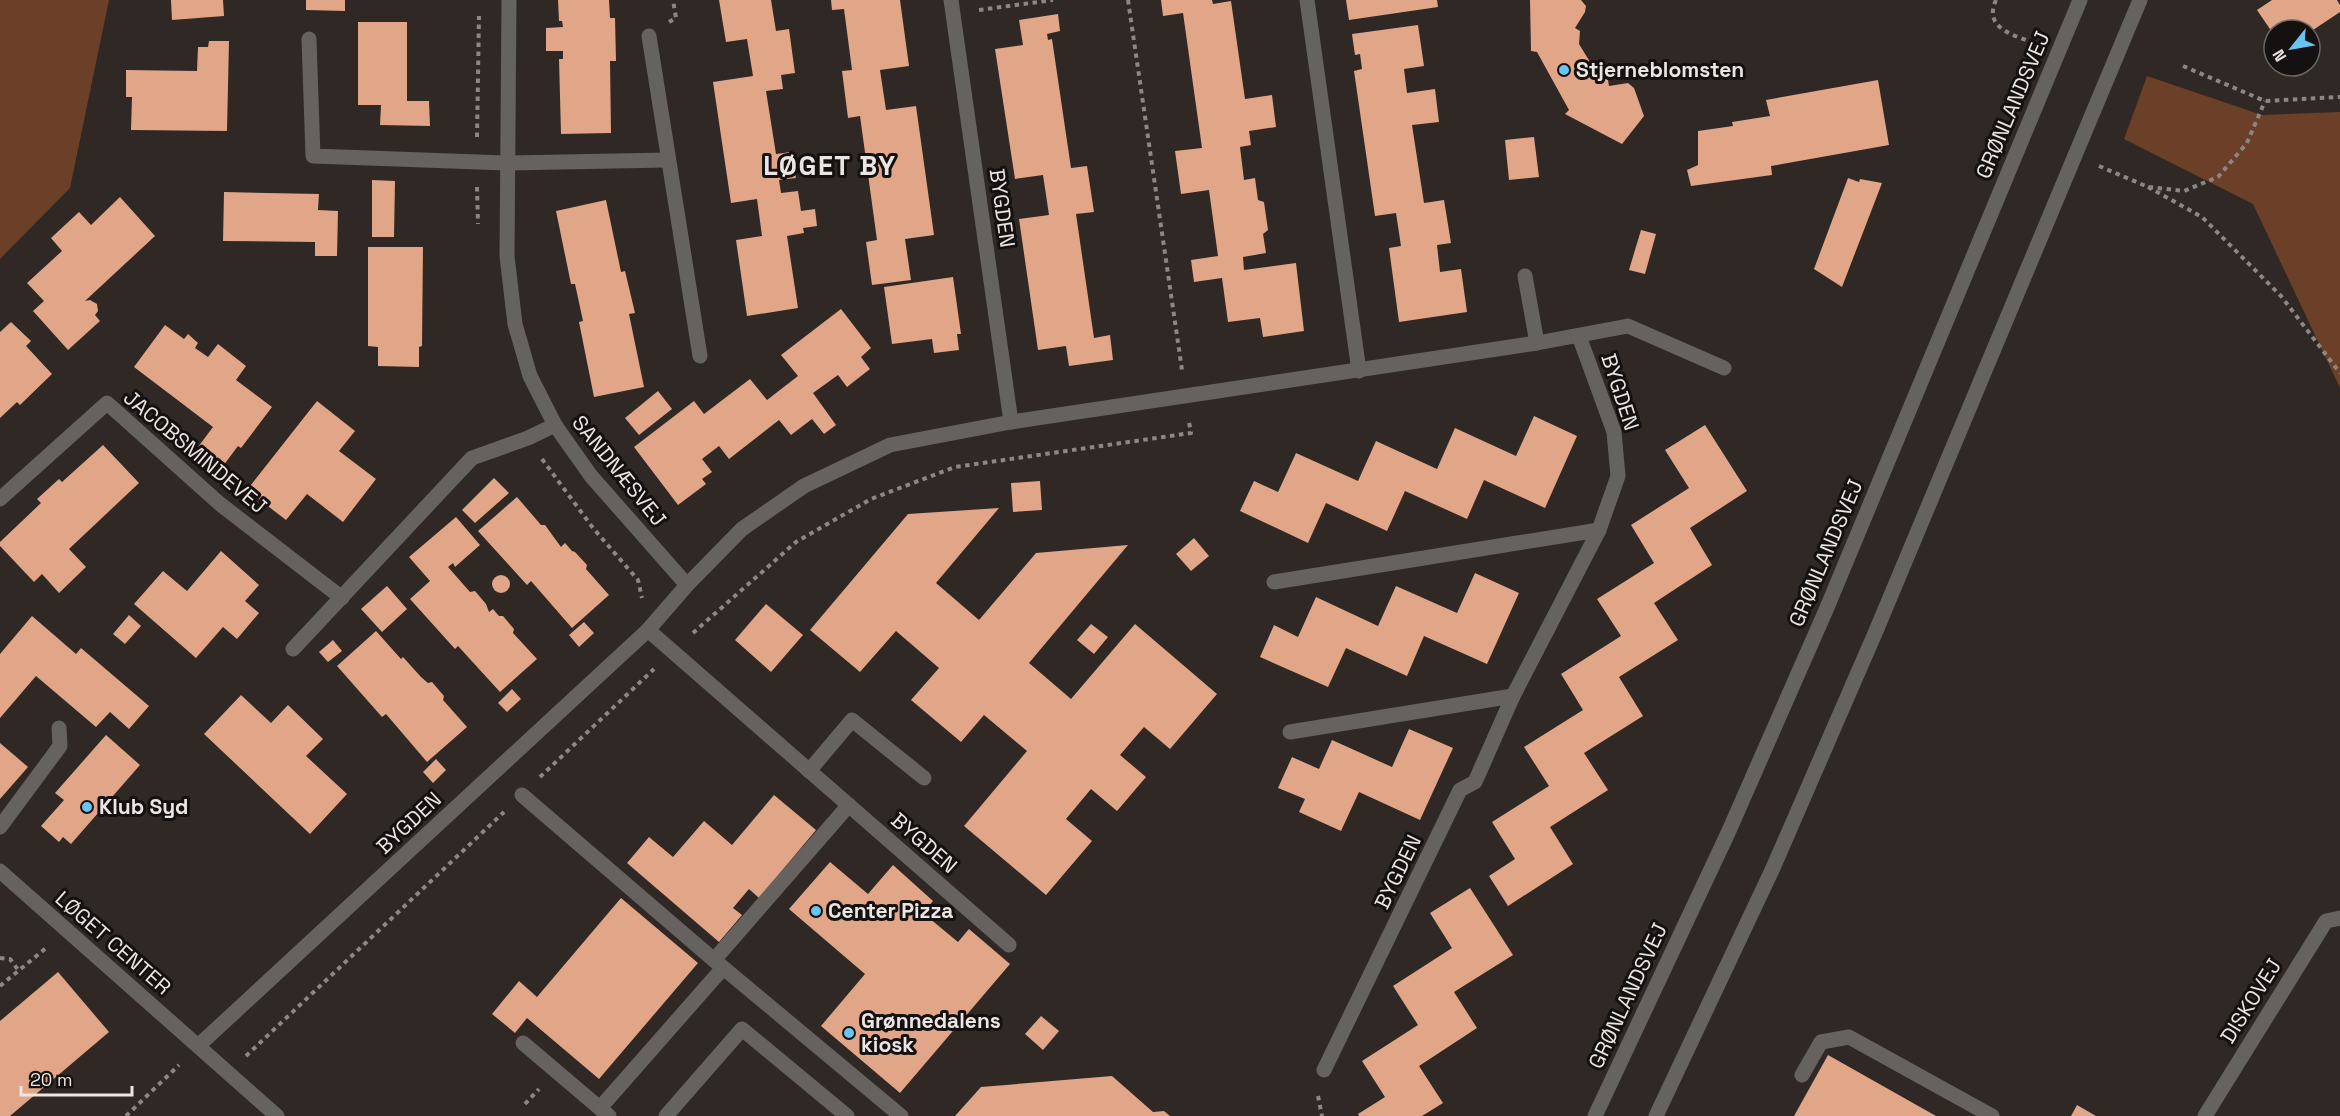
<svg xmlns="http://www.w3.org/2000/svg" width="2340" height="1116" viewBox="0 0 2340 1116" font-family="'Space Grotesk',sans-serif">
  <rect width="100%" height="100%" fill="#2f2824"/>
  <g fill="#6b3f28">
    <path d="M0,0H109L70,188L0,259Z"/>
    <path d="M2147,76L2262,115L2340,112V388L2253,204L2124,139Z"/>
  </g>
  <g fill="#e1a588">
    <path d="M171,0H223L224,16L172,20Z"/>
    <path d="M306,0H345V11L306,10Z"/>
    <path d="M558,0H609L610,18H615L616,61H610L611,133L561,134L559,59H563V51H546V28L563,27L562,21H559Z"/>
    <path d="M719,0H771L776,31L789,29L795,73L781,75L783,89L766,91L776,154L791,152L796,178L779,180L781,193L798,191L801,211L815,209L817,226L803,228L804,233L787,236L798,308L747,316L736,240L762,236L757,199L731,203L713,82L753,76L747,39L726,42Z"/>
    <path d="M831,0H900L909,66L880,70L886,110L916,106L934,235L905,239L911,280L872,285L866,242L877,240L860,116L848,118L842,71L852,70L844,9L832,10Z"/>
    <path d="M1161,0H1212L1213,4L1231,1L1245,99L1272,95L1276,127L1249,131L1251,145L1240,147L1244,180L1255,178L1258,200L1264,202L1268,230L1263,234L1266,253L1243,257L1244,270L1296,263L1304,331L1263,337L1260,318L1228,322L1222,278L1194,282L1191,260L1218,256L1209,190L1181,194L1175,151L1202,148L1183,13L1163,16Z"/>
    <path d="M1346,0H1437L1438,7L1349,20Z"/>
    <path d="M1530,0H1581L1586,6L1585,12L1575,28L1580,31L1579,44L1598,75L1608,80L1609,86L1628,83L1634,88L1644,116L1622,144L1565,114L1569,110L1537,52L1531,51Z"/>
    <path d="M2272,0H2337L2340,5V12L2310,32V30H2274V35L2257,10Z"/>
    <path d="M1058,14L1060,31L1047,34L1048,40L1052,39L1071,168L1087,166L1094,212L1076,214L1094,338L1110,335L1113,360L1069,366L1066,346L1038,350L1019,219L1049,215L1043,175L1015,179L995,49L1023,45L1019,20Z"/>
    <path d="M358,22H407V101H429L430,126L380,125L381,105H358Z"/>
    <path d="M1418,25L1424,66L1404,69L1407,93L1435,89L1439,122L1412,125L1424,203L1444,200L1451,243L1437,245L1440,272L1461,269L1467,312L1399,322L1389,248L1401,246L1396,213L1375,216L1354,71L1362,69L1360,54L1355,55L1352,34Z"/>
    <path d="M209,41H229L227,131L131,130L132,97H126V70L197,71L198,47H208Z"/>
    <path d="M1878,80L1889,145L1771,166L1772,175L1691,186L1687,170L1698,165V131L1733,126L1732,122L1770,116L1766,100Z"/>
    <path d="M1534,137L1539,177L1509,180L1505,140Z"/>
    <path d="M1848,178L1859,182L1860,179L1882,183L1842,287L1814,269Z"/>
    <path d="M372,180L395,181L394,237H372Z"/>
    <path d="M224,192L319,194L318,210L338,211L337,256H315V242L223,241Z"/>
    <path d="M120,197L155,236L85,301L90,300L97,304L98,311L95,315L100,321L68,350L33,311L44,301L27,283L62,251L51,238L79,212L91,225Z"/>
    <path d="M606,200L621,272L625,271L635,313L629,314L644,387L594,397L579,322L583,321L575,284H571L556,211Z"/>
    <path d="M1641,230L1656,234L1645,274L1629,270Z"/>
    <path d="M368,247H423L422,346L419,347V367L378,366V347L368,346Z"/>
    <path d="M953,277L961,334H957L959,350L934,353L932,339L892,344L884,287Z"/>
    <path d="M841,309L871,348L861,357L870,369L847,387L838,375L813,393L836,425L824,434L812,419L791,435L779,420L729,459L719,446L702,459L712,472L702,479L706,484L678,505L634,447L694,401L704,414L750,379L767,400L798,376L781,355Z"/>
    <path d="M11,322L31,341L26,346L52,374L20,405L17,402L0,418V332Z"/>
    <path d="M165,325L184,339L188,334L198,343L195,348L208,357L218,344L246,366L236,380L272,407L241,448L238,446L223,466L198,447L213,427L134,367Z"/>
    <path d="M658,391L672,409L639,435L625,418Z"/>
    <path d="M317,401L355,431L339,451L376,479L343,522L307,494L286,520L247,490Z"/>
    <path d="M1534,416L1577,436L1545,508L1484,480L1467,519L1405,491L1387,531L1326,503L1308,543L1240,511L1254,481L1278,492L1296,453L1358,481L1376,441L1437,469L1455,428L1516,456Z"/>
    <path d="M1705,425L1747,491L1690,528L1712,565L1654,603L1678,640L1619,677L1643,716L1584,753L1608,790L1550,827L1573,864L1508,906L1489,876L1515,859L1492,822L1549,786L1524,747L1583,710L1561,674L1621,636L1597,599L1654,563L1631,525L1689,488L1665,450Z"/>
    <path d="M103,445L139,483L69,549L86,567L59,593L42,574L34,582L0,546V542L41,503L37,499L59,479L62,482Z"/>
    <path d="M494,478L509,493L475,523L462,510Z"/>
    <path d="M1040,481L1042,510L1013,512L1011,483Z"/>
    <path d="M517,497L541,525H545L561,547L565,543L572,551L575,552L587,565L586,569L609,595L572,628L531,581L527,585L478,531Z"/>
    <path d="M999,508L936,583L979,620L1036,553L1128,545L1029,663L1071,699L1135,624L1217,694L1170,749L1144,727L1120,755L1146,777L1117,811L1091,789L1066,819L1092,841L1046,895L964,826L1027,751L984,715L961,742L911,700L939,668L896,631L860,672L810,630L908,514Z"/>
    <path d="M456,517L480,545L455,567L453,563L448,567L470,592L475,591L486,604L489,612L493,609L499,616H503L514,629L513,633L537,659L500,692L458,646L455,649L410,599L430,581L409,557Z"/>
    <path d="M1194,538L1209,556L1191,571L1176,554Z"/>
    <path d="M221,551L259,585L245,601L259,613L237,639L223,627L196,658L134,604L163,571L187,591Z"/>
    <path d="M1475,573L1519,593L1487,664L1424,636L1407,676L1346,648L1328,687L1260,657L1274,625L1298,637L1316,597L1378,626L1396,586L1457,613Z"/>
    <circle cx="501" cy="584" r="9"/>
    <path d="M387,586L407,609L382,632L361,609Z"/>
    <path d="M766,604L803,635L771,672L735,640Z"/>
    <path d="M129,615L141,626L125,644L113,634Z"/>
    <path d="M32,616L76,654L81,648L149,706L129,729L110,712L96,727L36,676L0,718V654Z"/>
    <path d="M584,622L594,633L579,647L569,635Z"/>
    <path d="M1091,624L1108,637L1094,654L1077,640Z"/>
    <path d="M376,631L401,659L403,657L421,677L428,683L432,682L444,696L443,700L467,727L427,762L386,714L382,717L337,666Z"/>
    <path d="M333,640L342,651L328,662L319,652Z"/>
    <path d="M512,689L521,699L507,712L498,703Z"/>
    <path d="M241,695L271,723L288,705L323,739L306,756L347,794L310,834L204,734Z"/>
    <path d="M1409,729L1453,748L1420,820L1359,792L1341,831L1299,812L1305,799L1278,788L1292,757L1319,769L1332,740L1392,767Z"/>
    <path d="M106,735L140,765L71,844L63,837L59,842L41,826L64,800L55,793Z"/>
    <path d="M0,743L28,767L0,799Z"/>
    <path d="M436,759L446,770L433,783L423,772Z"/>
    <path d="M774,795L816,830L759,898L749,889L733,908L742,915L719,942L627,863L649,837L673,857L704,821L732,845Z"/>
    <path d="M830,862L868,894L893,865L933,901L923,913L958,942L969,929L1010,964L900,1093L821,1026L865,974L789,909Z"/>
    <path d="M1470,888L1513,955L1454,992L1477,1028L1419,1066L1443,1103L1422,1116H1359L1358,1114L1385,1097L1362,1061L1418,1025L1393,986L1452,948L1430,913Z"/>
    <path d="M621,898L698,963L599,1079L527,1018L515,1033L492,1014L519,981L537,997Z"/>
    <path d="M58,972L109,1032L10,1116H0V1021Z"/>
    <path d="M1041,1016L1059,1031L1043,1050L1025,1034Z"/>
    <path d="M1828,1055L1936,1116H1794Z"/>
    <path d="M1112,1076L1153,1112L1164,1111L1170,1116H955L981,1087Z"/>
    <path d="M2077,1105L2096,1116H2071Z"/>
  </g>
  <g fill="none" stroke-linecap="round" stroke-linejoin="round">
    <g stroke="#8d8784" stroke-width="4" stroke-dasharray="4.5 4.5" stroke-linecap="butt">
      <path d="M1128,0L1182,370"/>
      <path d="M1996,0C1983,28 2013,35 2034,43"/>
      <path d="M979,10L1053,0"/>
      <path d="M669,22L676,18L673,0"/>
      <path d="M2183,66L2265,101L2340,97"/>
      <path d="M477,137L479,16"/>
      <path d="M2099,166L2148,187L2184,191L2218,177L2247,143L2265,101"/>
      <path d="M477,187L478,224"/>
      <path d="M2148,187L2202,217L2281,296L2340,373"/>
      <path d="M542,459L593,528L638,580L642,598"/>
      <path d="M693,633L796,542L871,499L955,467L1191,433L1189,422"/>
      <path d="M540,777L654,669"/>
      <path d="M0,958L10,959L19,971"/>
      <path d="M0,986L46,948"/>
      <path d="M246,1056L504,812"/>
      <path d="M1318,1096L1322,1116"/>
      <path d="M525,1104L539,1089"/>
      <path d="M126,1116L179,1065"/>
    </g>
    <g stroke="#666260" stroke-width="15">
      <path d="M809,771L852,720L924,778"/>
      <path d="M0,827L60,746L59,728"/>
      <path d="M1802,1075L1821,1042L1849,1037L1992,1116"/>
      <path d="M666,1116L742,1029L847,1116"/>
      <path d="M2205,1116L2326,921L2340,918"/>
    </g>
    <g stroke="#666260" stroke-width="15">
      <path d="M522,795L714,960L901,1116"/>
      <path d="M714,960L849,805"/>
      <path d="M523,1043L609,1116"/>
      <path d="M600,1108L723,968"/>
    </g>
    <g stroke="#666260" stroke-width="15">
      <path d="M509,0L507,256L515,324L530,376L555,425L591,476L687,585"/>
      <path d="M951,0L1011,422"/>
      <path d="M1307,0L1359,371"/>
      <path d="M649,36L700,356"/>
      <path d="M309,39L313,156L506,163L668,160"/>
      <path d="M1525,276L1537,343"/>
      <path d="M0,499L107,403L220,504L342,598"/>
      <path d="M1274,582L1599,530"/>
      <path d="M648,630L1009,945"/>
      <path d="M293,649L472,458L528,438L555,425"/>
      <path d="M1290,732L1513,696"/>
      <path d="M0,871L277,1116"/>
      <path d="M198,1046L648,630L687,585L742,529L804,486L890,445L1011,422L1537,343L1628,326L1724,368"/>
      <path d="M1324,1070L1460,790L1475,782L1513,696L1599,530L1618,476L1614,432L1579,336"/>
    </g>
    <g stroke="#666260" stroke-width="15">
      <path d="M1595,1116L1728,833L1826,610L2080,0"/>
      <path d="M1656,1116L1773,868L1876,631L2140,0"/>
    </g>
  </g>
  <g fill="#68c4f0" stroke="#151110" stroke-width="2">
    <circle cx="1564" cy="70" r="6"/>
    <circle cx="87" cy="807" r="6"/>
    <circle cx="816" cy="911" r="6"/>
    <circle cx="849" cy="1033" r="6"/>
  </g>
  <g text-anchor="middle" stroke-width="6" stroke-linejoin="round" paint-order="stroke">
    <g font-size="21" font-weight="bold" fill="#ebe5e3" stroke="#151110" text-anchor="start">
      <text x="1576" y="77">Stjerneblomsten</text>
      <text x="99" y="814">Klub Syd</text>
      <text x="828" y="918">Center Pizza</text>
      <text x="861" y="1028">Grønnedalens<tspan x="861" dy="24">kiosk</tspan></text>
    </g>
    <g font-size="21" fill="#ebe5e3" stroke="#151110">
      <text transform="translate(2013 105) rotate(-67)" y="7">GRØNLANDSVEJ</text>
      <text transform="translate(1002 208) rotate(82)" y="7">BYGDEN</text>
      <text transform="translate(1620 392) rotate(72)" y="7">BYGDEN</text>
      <text transform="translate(195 452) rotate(40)" y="7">JACOBSMINDEVEJ</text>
      <text transform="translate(619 471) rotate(51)" y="7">SANDNÆSVEJ</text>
      <text transform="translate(1826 553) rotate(-67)" y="7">GRØNLANDSVEJ</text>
      <text transform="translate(409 823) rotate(-43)" y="7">BYGDEN</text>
      <text transform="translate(924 843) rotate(41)" y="7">BYGDEN</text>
      <text transform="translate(1398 872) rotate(-64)" y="7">BYGDEN</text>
      <text transform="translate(113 943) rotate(41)" y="7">LØGET CENTER</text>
      <text transform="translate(1628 996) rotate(-65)" y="7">GRØNLANDSVEJ</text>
      <text transform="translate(2251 1001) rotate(-58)" y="7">DISKOVEJ</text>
    </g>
    <g font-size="27" font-weight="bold" letter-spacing="1.5" fill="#ebe5e3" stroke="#151110">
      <text x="830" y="175">LØGET BY</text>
    </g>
  </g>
  <g transform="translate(2292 48) rotate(239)"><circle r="28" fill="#151110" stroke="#6b6664" stroke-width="1.5"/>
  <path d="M0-4.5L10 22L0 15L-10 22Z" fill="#68c4f0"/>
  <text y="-9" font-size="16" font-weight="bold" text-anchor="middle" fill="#ebe5e3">N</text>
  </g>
  <path d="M21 1086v9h111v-9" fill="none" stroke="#ebe5e3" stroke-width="3"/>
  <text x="30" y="1086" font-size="18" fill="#ebe5e3" stroke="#151110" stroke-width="4.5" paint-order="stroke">20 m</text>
</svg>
